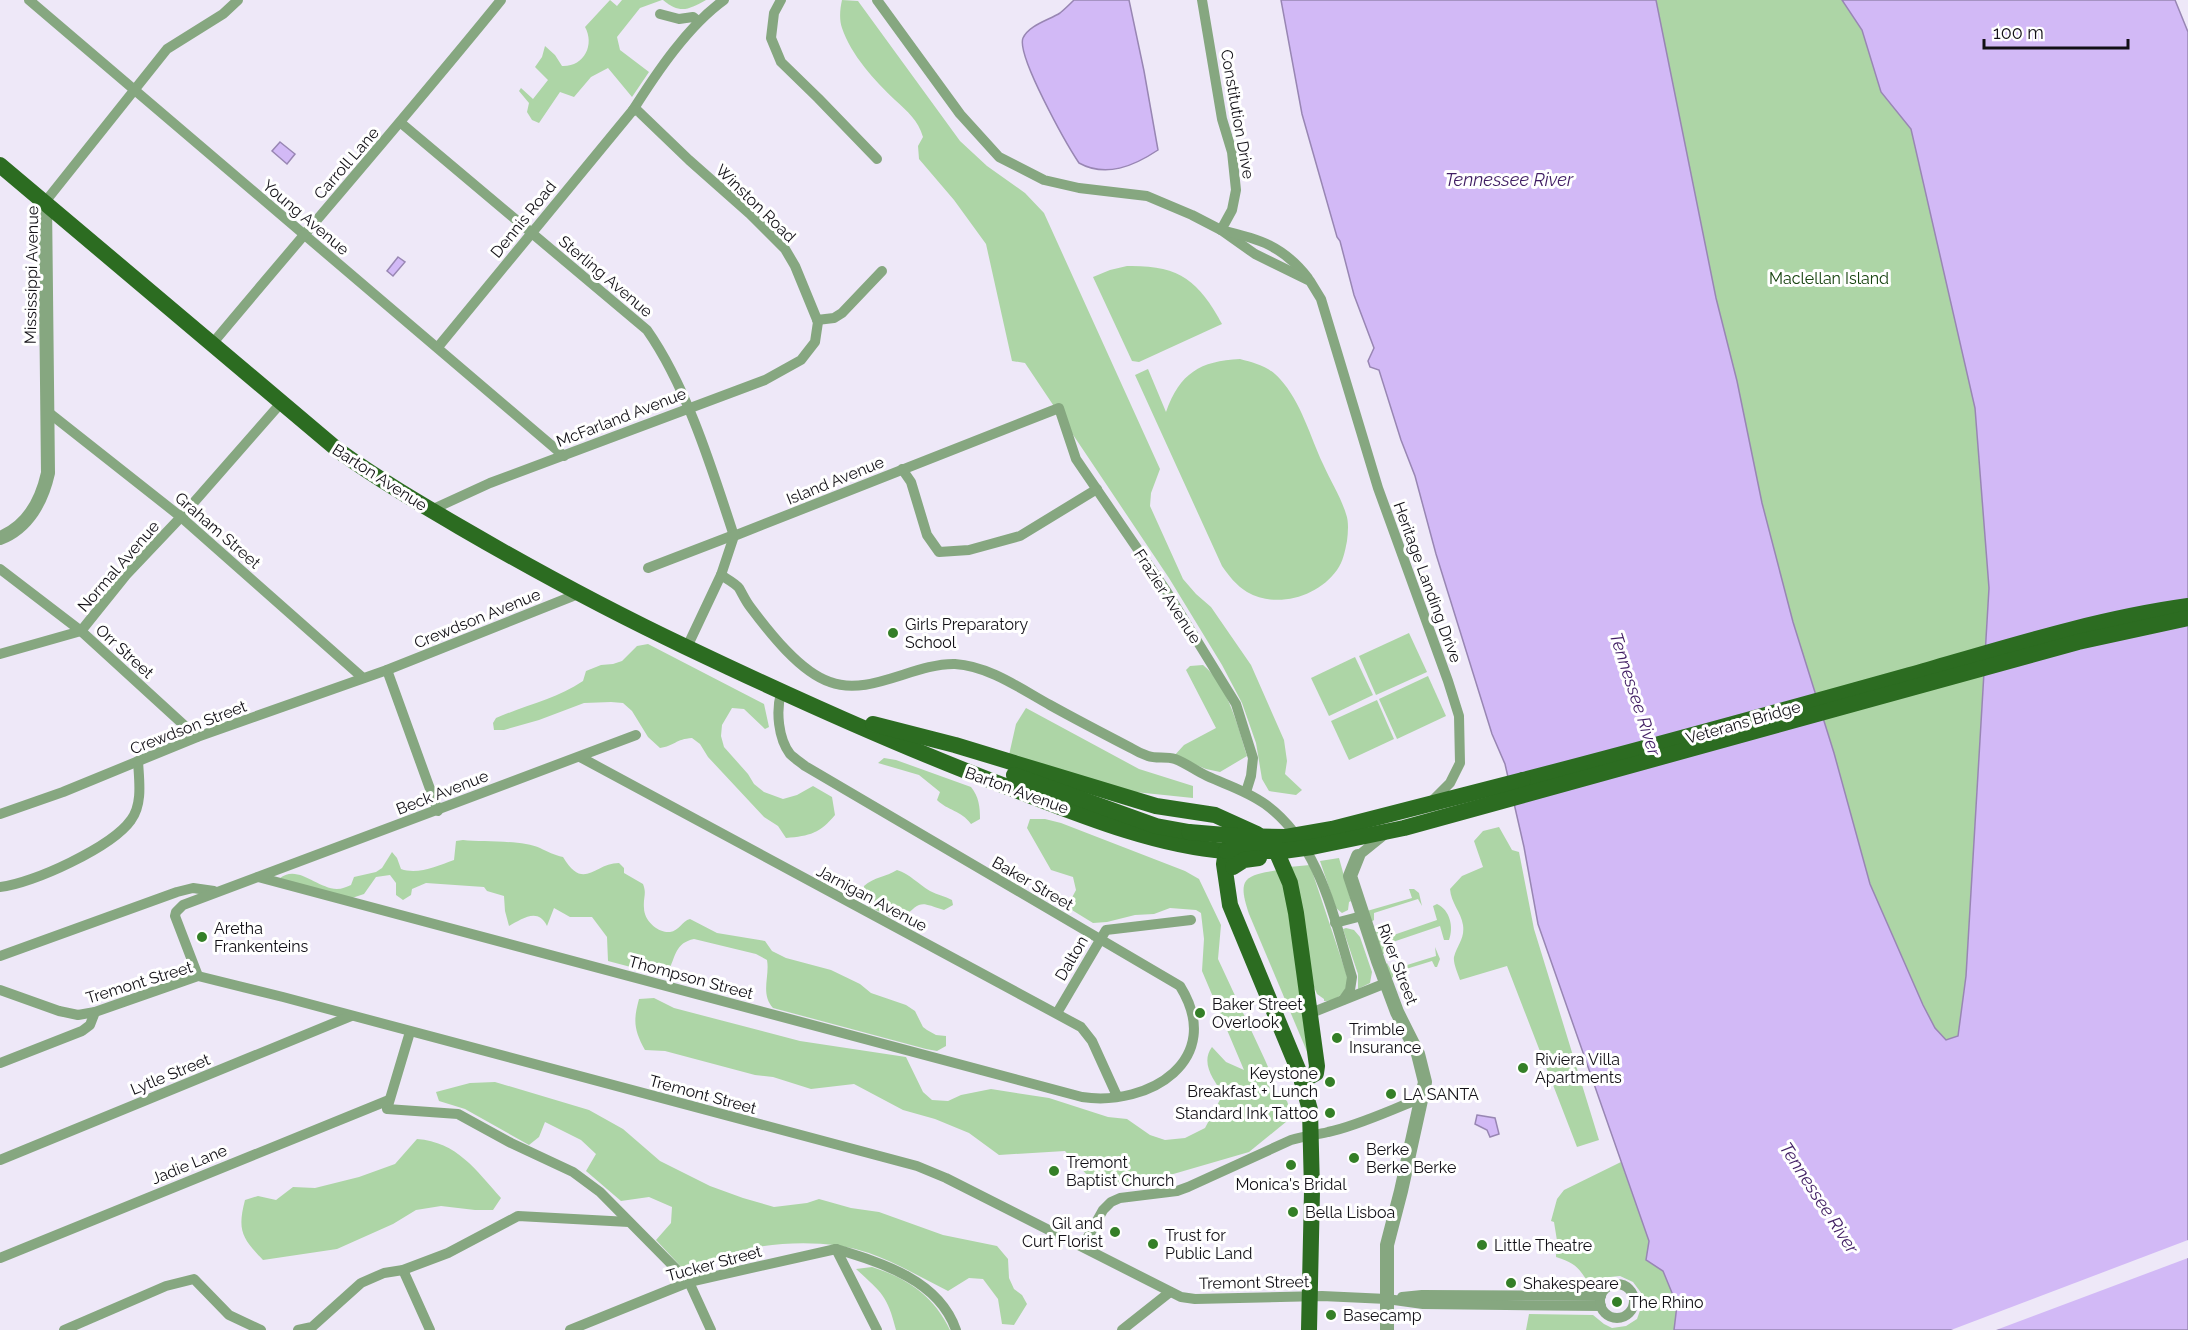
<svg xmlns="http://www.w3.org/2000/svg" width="2188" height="1330" viewBox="0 0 2188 1330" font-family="Raleway,sans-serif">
  <rect width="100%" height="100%" fill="#eee8f8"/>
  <g fill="#add5a6">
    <path d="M610,0L617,6L622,0H662L640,8L617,37L620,50L649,72L632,97L608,68L591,77L574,97L560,92L539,123L532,120L527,112L529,103L519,91L521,88L533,99L548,80L535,67L542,57L545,46L555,55L562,66C584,67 595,45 585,27Z"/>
    <path d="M663,0H706C688,10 680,14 663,0Z"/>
    <path d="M842,0L858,1L960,141L987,166L1025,193L1044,213L1160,469L1151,493L1150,506L1183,579L1196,594L1211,607L1251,665L1284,740L1287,761L1285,774L1302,790L1296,795L1269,791L1262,779L1256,743L1242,703L1222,665L1169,578L1025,363L1012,361L986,244L954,200L919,159L918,146L923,137C918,120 908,112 895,100C875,81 851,55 842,28C839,19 840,9 842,0Z"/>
    <path d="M1656,0H1842L1862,30L1881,92L1911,129L1975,408L1989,588L1966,976L1958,1036L1946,1040L1935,1028L1923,1005L1870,884L1834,753L1793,622L1762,503L1737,381L1716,298Z"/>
    <path d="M1127,266C1179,265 1198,280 1222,324L1139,362L1132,361L1093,277L1110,270Z"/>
    <path d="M1240,359C1255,363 1270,367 1280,379C1301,402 1310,436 1323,464C1330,480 1341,497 1346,514C1349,522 1348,532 1347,541C1345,551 1343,562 1337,570C1318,597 1276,609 1247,592C1236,585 1229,576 1222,566L1135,375L1148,369L1166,412C1180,373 1200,361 1240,359Z"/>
    <path d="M1409,633L1427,672L1376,695L1359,656Z"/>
    <path d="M648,644L764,704L769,727L765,729L744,709L732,708L722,725L721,736L724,747L748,774L754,784L764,792L783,799L797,795L813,786L832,797L835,815C820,833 810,836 786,838L778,826L764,817L708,757L700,744L692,738C676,739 674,746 660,748L648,737L632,711L623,703L611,702L584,703L539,720L504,730H494L493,723L496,718C526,705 556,699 583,681L586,671L601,665L613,664L622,661L637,646Z"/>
    <path d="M1355,657L1373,695L1329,716L1311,678Z"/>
    <path d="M1203,665C1228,685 1238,727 1247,756L1220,772L1206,769L1174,756L1184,745L1216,728L1186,670L1190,666Z"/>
    <path d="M1428,676L1446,716L1397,739L1379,699Z"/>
    <path d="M1377,700L1394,739L1349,760L1331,721Z"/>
    <path d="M1026,708L1139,769L1193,786V798L1135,792L1009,755L1016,724Z"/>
    <path d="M884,758L896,760L971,787C979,797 980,807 980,819L971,824C961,810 948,811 937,800L940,792L919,775L878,763Z"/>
    <path d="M1030,819H1045L1061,823L1185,871L1199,879L1221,925L1218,959L1265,1060L1271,1074L1269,1087L1287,1101L1292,1117L1249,1152L1163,1177L1108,1186L1088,1176L1065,1151L999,1155L969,1133L935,1119L903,1110L854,1084L811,1089L773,1077L755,1075L665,1051L645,1050C634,1030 633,1021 639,999L654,998L674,1008L800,1041L906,1057L923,1092L932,1100L948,1101L961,1095L991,1089L1049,1098L1108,1117L1127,1119L1150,1135L1165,1140L1185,1138L1205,1128L1223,1094C1214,1080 1200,1063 1212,1047L1226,1062L1244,1070L1202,971L1204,939L1201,913L1196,910L1170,908L1154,914L1135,915L1107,922L1093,923L1067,907L1076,890L1073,877L1051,870L1027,828Z"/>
    <path d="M1499,827L1512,850L1519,852L1534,929L1599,1140L1577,1147L1507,966L1460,980C1458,974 1453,963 1454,957C1457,945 1465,939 1463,925C1461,912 1451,903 1450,889L1462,876L1483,867L1474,841L1483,831Z"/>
    <path d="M463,840C483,842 523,840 540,848C548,852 554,855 563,857C584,892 594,863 619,863L624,868V873L643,884C647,894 643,897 644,908C644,920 657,933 670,932C679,931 682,921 690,919L717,933L765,941L772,951L786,958L831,970L860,984L871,993L906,1005L915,1011L923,1027L927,1030L936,1035L946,1036V1046L937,1051L926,1049L773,1008C760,994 770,976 767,960L756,954L694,939C675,943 676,956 668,972L661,975L608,961L607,937L592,917H570L554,908L547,926C538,907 522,919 509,926L505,911L504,896L487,891L484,887L426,883L412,889L411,895L403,900L396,895V883L390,875L376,877L364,894L352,898L279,879C297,863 316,888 337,889C342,889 346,887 351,885L354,877L376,872L382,868L392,852L397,858L401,869C418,875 437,866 454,860L456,841Z"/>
    <path d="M1339,858L1351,901L1349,902L1348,910L1342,913L1336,908L1320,861Z"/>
    <path d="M1310,865L1348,979C1347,993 1337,1001 1324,1001V999L1317,994L1314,987L1289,867Z"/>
    <path d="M897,870C910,874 918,884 930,891C937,895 945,896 952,900L953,905L944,910C919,902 922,900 902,919L893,918L869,907L864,895V886C874,877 886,877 897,870Z"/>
    <path d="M1278,870L1285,887L1308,1054L1249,914C1237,878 1244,876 1278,870Z"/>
    <path d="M1409,889H1414L1419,893L1422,906L1418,899L1374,913V920L1371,922L1367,911L1412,898Z"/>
    <path d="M1437,904C1450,910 1454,927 1449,940H1444L1440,926L1384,945L1385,953L1381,955L1376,932H1378L1382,939L1437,920L1433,906Z"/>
    <path d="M1346,928L1354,930L1360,937L1372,972L1370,983L1358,989V974L1343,929Z"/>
    <path d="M1435,947L1440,959L1437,967H1435L1432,961L1393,973V977L1390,979L1385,965L1387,963L1391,970L1436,956Z"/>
    <path d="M495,1082L589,1110L623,1129L660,1161L710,1186L743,1198L774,1207L807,1203L819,1199L851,1208L879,1212L943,1235L997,1246L1008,1259L1009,1278L1014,1289L1022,1295L1027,1304L1014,1325L1002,1324L998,1299L983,1279L969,1278L948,1291C922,1278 897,1263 869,1253C831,1240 782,1241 742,1250C723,1254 705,1264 687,1273L656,1240L671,1223L672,1207L649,1197L621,1201L586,1171L596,1154L581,1140L545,1122L539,1137L529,1145L465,1109L439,1101L436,1092L470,1083Z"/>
    <path d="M417,1139C457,1142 476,1170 501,1198L493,1210H475L441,1206L416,1210L393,1224L337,1249L263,1260C242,1238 237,1231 245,1200L258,1196L276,1200L293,1187L315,1188L359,1177L395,1164Z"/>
    <path d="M1621,1162L1649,1241L1646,1260L1663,1271L1677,1305L1674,1330H1526L1529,1314L1593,1315L1604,1324L1612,1328L1626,1326L1637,1319L1643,1302L1642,1294L1633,1282L1620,1276L1610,1277L1593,1288C1578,1270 1581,1265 1556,1257V1254L1559,1253L1554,1222L1551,1221L1557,1199L1564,1190Z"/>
    <path d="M872,1267C907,1278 934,1296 950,1330H896C887,1295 882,1293 856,1269Z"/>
  </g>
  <g fill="#d2b9f6" stroke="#9886b3" stroke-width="1.5">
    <path d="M1074,0H1129L1144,71L1158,150C1134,166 1106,178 1079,163C1067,145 1016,55 1023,38C1029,25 1049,20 1060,13C1065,9 1070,4 1074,0Z"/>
    <path d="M1281,0H1656L1716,298L1737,381L1762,503L1793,622L1834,753L1870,884L1923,1005L1935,1028L1946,1040L1958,1036L1966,976L1989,588L1975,408L1911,129L1881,92L1862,30L1842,0H2175L2188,32V1330H1674L1677,1305L1663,1271L1646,1260L1649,1241L1538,924L1524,847L1505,764L1492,734L1436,554L1415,476L1401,440L1379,370L1370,367L1368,361L1374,348L1354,295L1340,241L1337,237L1302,114Z"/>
    <path d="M280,142L295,154L287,164L272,151Z"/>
    <path d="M398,257L405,262L393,276L387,271Z"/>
    <path d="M1477,1115L1495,1118L1499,1134L1490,1137L1487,1130L1475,1124Z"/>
  </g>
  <path fill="#eee8f8" d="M2188,1240V1258L1996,1330H1951Z"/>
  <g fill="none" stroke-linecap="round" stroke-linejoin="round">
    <g stroke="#86a780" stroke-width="10">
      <path d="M29,0L564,456"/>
      <path d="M781,0L774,13L771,38L781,62L818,98L877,159"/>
      <path d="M877,0L960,114L999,157L1044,180L1079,188L1147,196L1192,215L1221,230L1255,254L1310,281L1321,299L1378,488L1448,681L1459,716L1460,763L1450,783L1431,802"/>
      <path d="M1202,0L1222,119L1232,152L1236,190L1232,210L1221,230C1260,239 1283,246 1308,278"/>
      <path d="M660,14L679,19L693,17L698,21"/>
      <path d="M401,123L647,330C687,387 712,469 734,536"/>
      <path d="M45,202L167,49L223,14L238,0"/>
      <path d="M817,320L834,318L842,313L882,271"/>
      <path d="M212,344C308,229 407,116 501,0"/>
      <path d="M438,347L633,110C657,72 688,26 724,0"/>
      <path d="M48,412L181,517L363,678"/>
      <path d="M902,469L911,482L927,535L939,552L969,550L1020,536L1097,489"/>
      <path d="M431,510L490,483L765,380L801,360L815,342L818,322L795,266L785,249L750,214L689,160L638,111L633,110"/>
      <path d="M648,568L734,535"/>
      <path d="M0,569L81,631L197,737"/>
      <path d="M721,575C727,579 735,583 739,588C743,595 746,602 751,608C769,632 800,672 830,682C869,697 914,663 955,664C989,666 1021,689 1050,705C1077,720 1104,734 1131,748C1136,751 1142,754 1148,756C1156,759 1166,756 1175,759C1186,763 1196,771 1207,776C1227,785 1247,791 1265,804C1320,844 1333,916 1352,977L1350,990L1343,1000"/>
      <path d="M687,647L721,575L734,536L1059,408L1076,459L1167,592L1236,704L1253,758L1251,776L1246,792"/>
      <path d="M0,654L81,631L126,575L181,517L281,403"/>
      <path d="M387,670L438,811"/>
      <path d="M580,757L1081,1027L1092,1041L1117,1096"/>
      <path d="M0,814L63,792L197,737L387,670L578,594"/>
      <path d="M1358,856L1384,835"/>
      <path d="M258,877L1082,1097C1149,1107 1226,1060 1180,986L805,766C800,762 794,758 790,754C778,738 776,711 781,693"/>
      <path d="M0,887C32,884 112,847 131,820C143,804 139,780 138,761"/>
      <path d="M1335,923L1362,916"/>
      <path d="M0,956L177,892L193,888L214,891"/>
      <path d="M198,976L175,916L176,912L183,905L636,735"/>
      <path d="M0,990L59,1011L78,1015L95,1012L198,976L283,997L917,1166L946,1178L1181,1297L1195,1299L1322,1296L1387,1299L1423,1304L1601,1306"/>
      <path d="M1057,1013L1106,930L1191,920"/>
      <path d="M1311,1013L1386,983"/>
      <path d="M410,1032L387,1109L458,1114L511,1143L573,1172L600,1192L689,1282L711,1330"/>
      <path d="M0,1063L82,1031L90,1025L95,1012"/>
      <path d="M0,1160L351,1016"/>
      <path d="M1083,1246L1103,1210L1111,1202L1120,1198L1177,1191L1188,1187L1291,1140C1304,1136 1316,1135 1328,1132C1360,1125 1392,1109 1422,1098"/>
      <path d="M836,1249C882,1263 939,1280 956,1330"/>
      <path d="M836,1249L877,1330"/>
      <path d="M0,1258L389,1100"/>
      <path d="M403,1270L430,1330"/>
      <circle cx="1617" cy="1301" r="17"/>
      <path d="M1402,1297L1422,1295L1601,1296"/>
      <path d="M64,1330L166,1286L194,1279L229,1315L261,1330"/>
      <path d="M298,1330L312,1327L361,1283L384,1273L403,1270L448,1253L518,1216L629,1222"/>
      <path d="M570,1330L689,1282L836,1249"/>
      <path d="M1122,1330L1170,1292"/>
    </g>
    <g stroke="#86a780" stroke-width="14">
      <path d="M0,538C28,527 42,500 48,473L45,202"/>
      <path d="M1358,856L1350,876L1378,961L1397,1012L1418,1054L1425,1082L1401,1191L1387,1245V1330"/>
    </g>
    <g stroke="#2c6c21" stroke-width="16">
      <path d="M0,165L339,451C378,479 419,503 460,527C534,570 608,610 686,647C791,697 896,745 1005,786C1073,812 1153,846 1226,851"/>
      <path d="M873,724L955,745L1156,806L1215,815L1257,834L1277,853L1290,883L1296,913L1317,1066L1316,1073L1302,1081"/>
      <path d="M1014,775L1156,826L1189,832"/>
      <path d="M1523,780C1652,747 1781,711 1910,675C2001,649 2094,619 2188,606"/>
      <path d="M1232,842L1226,851L1224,864L1230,905L1300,1074L1310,1110L1312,1191L1309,1330"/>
    </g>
    <g stroke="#2c6c21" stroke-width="16">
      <path d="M1189,832L1237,836L1286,837L1332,829L1523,780"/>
      <path d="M1226,851H1283L1312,847L1404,828L2078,642L2188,618"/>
      <path d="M1233,867L1244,860L1259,858"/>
    </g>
  </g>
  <g fill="#347f27" stroke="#fff" stroke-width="2">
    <circle cx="893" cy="633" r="6"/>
    <circle cx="202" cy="937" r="6"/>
    <circle cx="1200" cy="1013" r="6"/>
    <circle cx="1337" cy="1038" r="6"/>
    <circle cx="1523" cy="1068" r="6"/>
    <circle cx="1330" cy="1082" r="6"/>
    <circle cx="1391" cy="1094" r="6"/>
    <circle cx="1330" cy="1113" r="6"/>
    <circle cx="1354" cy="1158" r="6"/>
    <circle cx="1291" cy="1165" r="6"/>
    <circle cx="1054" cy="1171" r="6"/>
    <circle cx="1293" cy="1212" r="6"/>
    <circle cx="1115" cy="1232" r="6"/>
    <circle cx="1153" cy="1244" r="6"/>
    <circle cx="1482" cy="1245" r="6"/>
    <circle cx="1511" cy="1283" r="6"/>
    <circle cx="1617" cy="1302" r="6"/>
    <circle cx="1331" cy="1315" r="6"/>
  </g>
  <g text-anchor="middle" stroke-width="6" stroke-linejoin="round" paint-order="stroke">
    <g font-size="16" fill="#121016" stroke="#fff">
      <text transform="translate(1238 114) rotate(80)" y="6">Constitution Drive</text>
      <text transform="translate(346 163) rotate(-49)" y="6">Carroll Lane</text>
      <text transform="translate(756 203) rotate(44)" y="6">Winston Road</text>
      <text transform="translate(306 217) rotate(40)" y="6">Young Avenue</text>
      <text transform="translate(523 219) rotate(-51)" y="6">Dennis Road</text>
      <text transform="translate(31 275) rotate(-89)" y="6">Mississippi Avenue</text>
      <text transform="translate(606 276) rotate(40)" y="6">Sterling Avenue</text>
      <text transform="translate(621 417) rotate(-21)" y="6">McFarland Avenue</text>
      <text transform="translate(380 477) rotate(33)" y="6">Barton Avenue</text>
      <text transform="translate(835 480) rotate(-22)" y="6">Island Avenue</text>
      <text transform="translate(218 530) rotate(41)" y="6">Graham Street</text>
      <text transform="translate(118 566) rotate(-49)" y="6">Normal Avenue</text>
      <text transform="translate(1428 582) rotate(70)" y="6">Heritage Landing Drive</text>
      <text transform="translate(1168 596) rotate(57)" y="6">Frazier Avenue</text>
      <text transform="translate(477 618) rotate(-22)" y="6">Crewdson Avenue</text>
      <text transform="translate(125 651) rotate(42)" y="6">Orr Street</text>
      <text transform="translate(1743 722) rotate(-16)" y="6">Veterans Bridge</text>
      <text transform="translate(188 727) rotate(-21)" y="6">Crewdson Street</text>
      <text transform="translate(1017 790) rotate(20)" y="6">Barton Avenue</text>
      <text transform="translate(442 792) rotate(-21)" y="6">Beck Avenue</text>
      <text transform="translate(1033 883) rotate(30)" y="6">Baker Street</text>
      <text transform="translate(872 898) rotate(28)" y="6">Jarnigan Avenue</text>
      <text transform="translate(1071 958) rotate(-60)" y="6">Dalton</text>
      <text transform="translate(1398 964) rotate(69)" y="6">River Street</text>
      <text transform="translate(691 977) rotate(15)" y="6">Thompson Street</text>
      <text transform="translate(139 982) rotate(-17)" y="6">Tremont Street</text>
      <text transform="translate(170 1074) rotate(-22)" y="6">Lytle Street</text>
      <text transform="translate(703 1094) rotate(15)" y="6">Tremont Street</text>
      <text transform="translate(189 1164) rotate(-22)" y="6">Jadie Lane</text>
      <text transform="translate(714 1263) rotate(-15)" y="6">Tucker Street</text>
      <text transform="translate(1254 1282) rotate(-1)" y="6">Tremont Street</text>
    </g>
    <g font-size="16" fill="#14410c" stroke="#fff">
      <text x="1829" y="284">Maclellan Island</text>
    </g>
    <g font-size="16" fill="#121016" stroke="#fff" text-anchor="start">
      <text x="905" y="630">Girls Preparatory<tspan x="905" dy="18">School</tspan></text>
      <text x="214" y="934">Aretha<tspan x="214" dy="18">Frankenteins</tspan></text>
      <text x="1212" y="1010">Baker Street<tspan x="1212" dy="18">Overlook</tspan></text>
      <text x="1349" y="1035">Trimble<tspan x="1349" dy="18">Insurance</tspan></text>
      <text x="1535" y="1065">Riviera Villa<tspan x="1535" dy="18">Apartments</tspan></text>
      <text x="1318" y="1079" text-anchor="end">Keystone<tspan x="1318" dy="18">Breakfast + Lunch</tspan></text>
      <text x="1403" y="1100">LA SANTA</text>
      <text x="1318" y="1119" text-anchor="end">Standard Ink Tattoo</text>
      <text x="1366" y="1155">Berke<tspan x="1366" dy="18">Berke Berke</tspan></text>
      <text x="1066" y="1168">Tremont<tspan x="1066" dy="18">Baptist Church</tspan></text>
      <text x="1291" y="1190" text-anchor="middle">Monica's Bridal</text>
      <text x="1305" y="1218">Bella Lisboa</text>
      <text x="1103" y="1229" text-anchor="end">Gil and<tspan x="1103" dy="18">Curt Florist</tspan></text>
      <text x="1165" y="1241">Trust for<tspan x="1165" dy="18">Public Land</tspan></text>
      <text x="1494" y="1251">Little Theatre</text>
      <text x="1523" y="1289">Shakespeare</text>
      <text x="1629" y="1308">The Rhino</text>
      <text x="1343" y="1321">Basecamp</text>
    </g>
    <g font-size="18" font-style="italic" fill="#401d63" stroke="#fff">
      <text x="1509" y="186">Tennessee River</text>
      <text transform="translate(1635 694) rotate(72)" y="6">Tennessee River</text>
      <text transform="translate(1819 1198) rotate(57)" y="6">Tennessee River</text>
    </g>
  </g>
  <path d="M1984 39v9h144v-9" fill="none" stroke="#121016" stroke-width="3"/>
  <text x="1993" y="39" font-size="18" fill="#121016" stroke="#ffffff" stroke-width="4.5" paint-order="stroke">100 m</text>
</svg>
